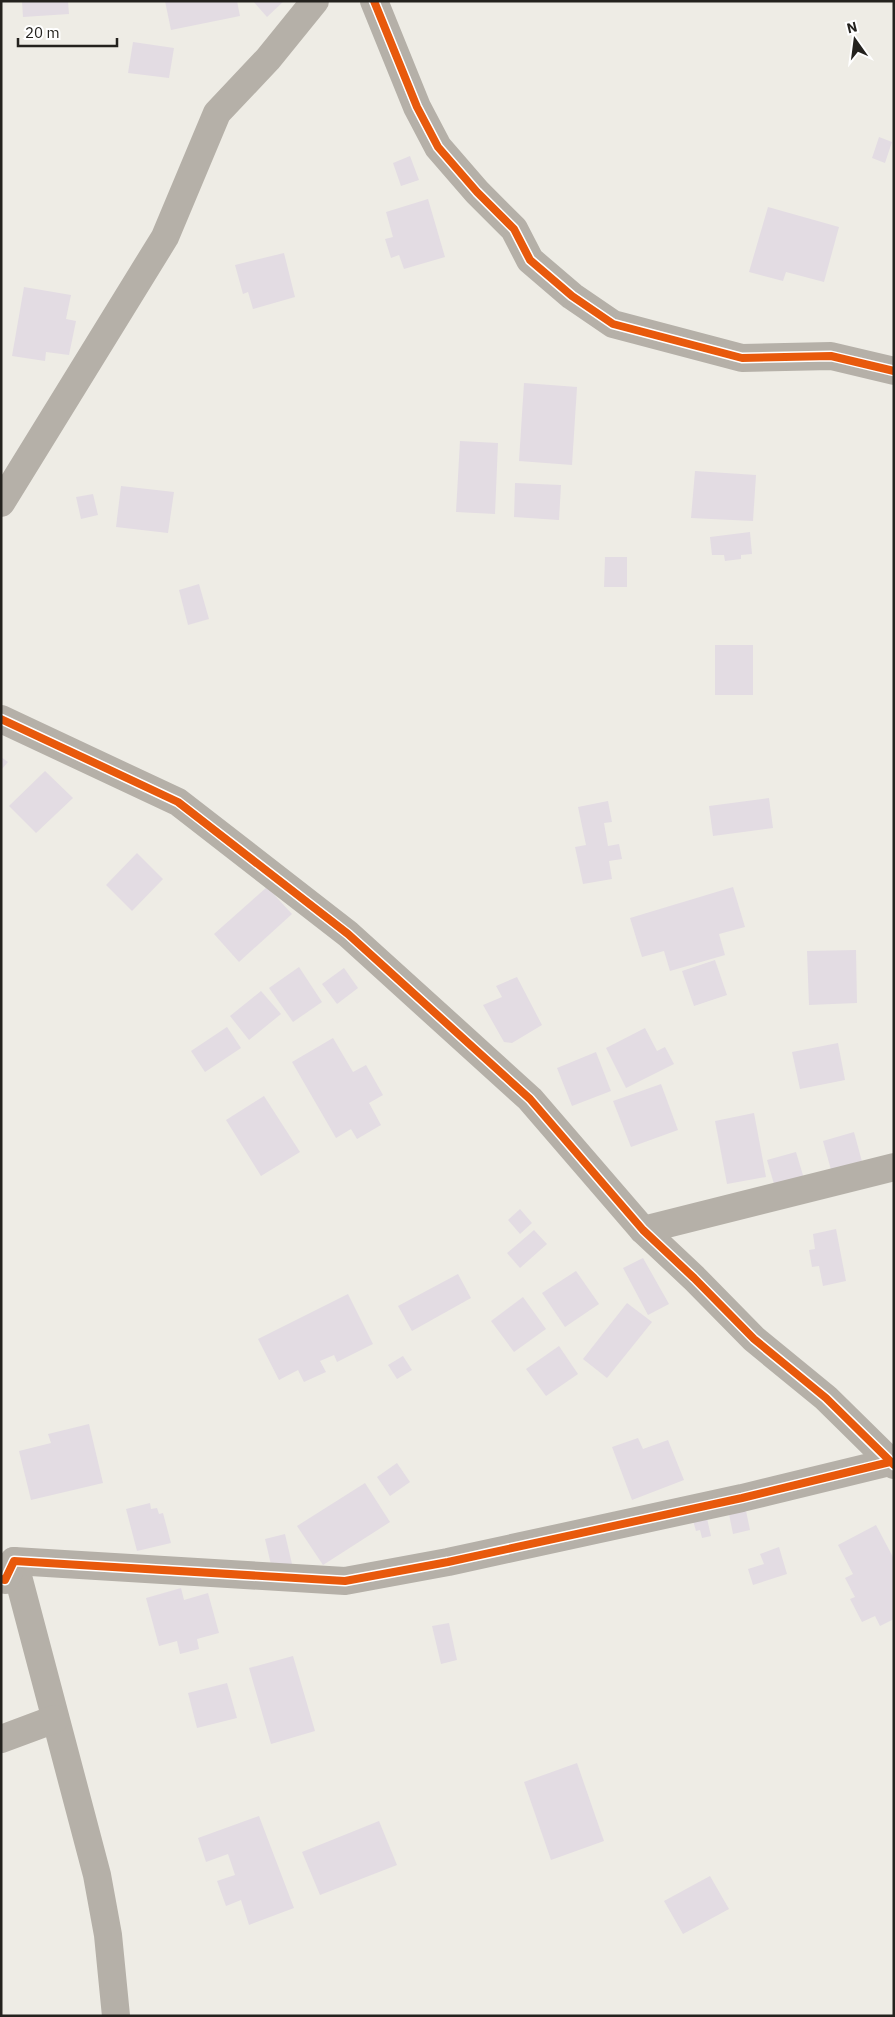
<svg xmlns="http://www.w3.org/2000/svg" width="895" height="2017" viewBox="0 0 895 2017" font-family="'IBM Plex Sans',sans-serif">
  <rect width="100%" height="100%" fill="#eeece5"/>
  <g fill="#e3dce3">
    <path d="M22,1H68L69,14L23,17Z"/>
    <path d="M165,1H237L240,16L171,30Z"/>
    <path d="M253,1H284L267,17Z"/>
    <path d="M133,42L174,48L169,78L128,73Z"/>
    <path d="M879,137L892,142L885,163L872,158Z"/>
    <path d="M410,156L419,180L401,186L393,163Z"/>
    <path d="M428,199L445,257L404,269L399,255L391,258L385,239L393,237L386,212Z"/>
    <path d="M768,207L839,227L824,282L786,272L783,281L749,272Z"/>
    <path d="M284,253L295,297L253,309L248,292L243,294L235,265Z"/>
    <path d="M24,287L71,295L66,319L76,321L69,355L46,352L45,361L12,356Z"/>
    <path d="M524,383L577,387L572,465L519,461Z"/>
    <path d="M460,441L498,443L495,514L456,512Z"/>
    <path d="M695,471L756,475L753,521L691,518Z"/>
    <path d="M515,483L561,485L559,520L514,517Z"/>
    <path d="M121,486L174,492L168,533L116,527Z"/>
    <path d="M93,494L98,515L81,519L76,497Z"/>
    <path d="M750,532L752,554L741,555V559L725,561L724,555H712L710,537Z"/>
    <path d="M605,557H627V587H604Z"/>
    <path d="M199,584L209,619L188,625L179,590Z"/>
    <rect x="715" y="645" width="38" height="50"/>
    <path d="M1,757L8,762L1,770Z"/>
    <path d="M45,771L73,798L36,833L9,806Z"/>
    <path d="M769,798L773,828L713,836L709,806Z"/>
    <path d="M608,801L612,822L604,823L608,846L619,844L622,859L609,861L612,879L583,884L575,847L586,845L578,807Z"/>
    <path d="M137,853L163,879L132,911L106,885Z"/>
    <path d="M267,887L292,914L239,962L214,934Z"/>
    <path d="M733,887L745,927L719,934L725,955L670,971L664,951L642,957L630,918Z"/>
    <path d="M856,950L857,1003L809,1005L807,951Z"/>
    <path d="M715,960L727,995L694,1006L682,971Z"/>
    <path d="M299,967L322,1002L293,1022L269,988Z"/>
    <path d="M344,968L358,988L337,1004L322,984Z"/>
    <path d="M517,977L542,1025L512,1043L504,1042L483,1005L502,997L496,986Z"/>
    <path d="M261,991L281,1014L249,1040L230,1016Z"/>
    <path d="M227,1027L241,1048L205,1072L191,1051Z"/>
    <path d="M645,1028L657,1051L665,1047L674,1064L626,1088L606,1048Z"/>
    <path d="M333,1038L353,1072L366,1065L383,1095L369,1103L381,1125L357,1139L351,1129L336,1138L292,1062Z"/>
    <path d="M838,1043L845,1080L800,1089L792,1052Z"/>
    <path d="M596,1052L611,1091L572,1106L557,1068Z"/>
    <path d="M661,1084L678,1130L631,1147L613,1101Z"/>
    <path d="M264,1096L300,1152L261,1176L226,1120Z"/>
    <path d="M754,1113L766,1177L727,1184L715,1121Z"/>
    <path d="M854,1132L864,1169L833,1177L823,1141Z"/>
    <path d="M796,1152L805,1182L776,1191L767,1160Z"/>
    <path d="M520,1209L532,1223L520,1234L508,1220Z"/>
    <path d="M836,1229L846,1281L823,1286L819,1266L812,1267L809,1250L815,1249L813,1234Z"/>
    <path d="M534,1230L547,1244L520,1268L507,1253Z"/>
    <path d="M643,1258L669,1304L648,1315L623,1268Z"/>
    <path d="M576,1271L599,1304L565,1327L542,1293Z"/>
    <path d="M458,1274L471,1298L412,1331L398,1306Z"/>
    <path d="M348,1294L373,1344L337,1362L334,1355L320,1361L326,1372L304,1382L298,1370L279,1380L258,1339Z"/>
    <path d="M523,1297L546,1329L514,1352L491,1321Z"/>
    <path d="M627,1303L652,1322L607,1378L583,1359Z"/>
    <path d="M559,1346L578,1374L546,1396L526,1369Z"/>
    <path d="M403,1356L412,1370L397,1379L388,1365Z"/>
    <path d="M89,1424L103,1483L31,1500L19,1451L51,1443L48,1434Z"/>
    <path d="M638,1438L643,1449L668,1440L684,1480L632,1500L612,1447Z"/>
    <path d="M397,1463L410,1482L390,1496L377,1477Z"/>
    <path d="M365,1483L390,1522L323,1565L297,1526Z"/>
    <path d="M150,1503L151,1509L157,1508L159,1514L163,1513L171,1543L137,1551L126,1509Z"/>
    <path d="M745,1506L750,1530L733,1534L728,1509Z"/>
    <path d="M706,1514L711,1536L702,1538L700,1530L696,1531L692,1517Z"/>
    <path d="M876,1525L894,1559V1619L880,1626L875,1616L862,1622L850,1599L855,1597L845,1578L853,1574L838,1545Z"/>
    <path d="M285,1534L292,1564L272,1569L265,1539Z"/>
    <path d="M779,1547L787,1574L753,1585L748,1569L764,1564L760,1554Z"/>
    <path d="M181,1588L184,1600L208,1593L219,1633L197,1639L199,1649L180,1654L177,1641L159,1646L146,1598Z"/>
    <path d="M449,1623L457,1660L441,1664L432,1626Z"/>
    <path d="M293,1656L315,1731L271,1744L249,1668Z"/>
    <path d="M227,1683L237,1718L197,1728L188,1693Z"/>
    <path d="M577,1763L604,1841L551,1860L524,1782Z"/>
    <path d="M259,1816L294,1908L249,1925L241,1900L226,1906L217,1881L235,1875L228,1854L206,1862L198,1838Z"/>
    <path d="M379,1821L397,1865L320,1895L302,1852Z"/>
    <path d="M710,1876L729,1909L683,1934L664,1901Z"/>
  </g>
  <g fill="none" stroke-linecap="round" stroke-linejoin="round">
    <g stroke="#b5b0a8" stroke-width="28">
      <path d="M374,1L417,107L438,147L477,192L514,229L530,260L572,296L613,324L742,358L831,356L894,371"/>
      <path d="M1,503L165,237L217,113L268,59L315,1"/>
      <path d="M1,719L178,802L348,934L530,1099L643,1230L694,1278L754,1339L826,1398L894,1465"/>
      <path d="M643,1230L894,1167"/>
      <path d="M14,1561L97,1875L108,1935L116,2016"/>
      <path d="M1,1579L5,1580L14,1561L345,1581L448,1562L742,1498L890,1462"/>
      <path d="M1,1739L55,1719"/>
    </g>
    <g stroke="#fff" stroke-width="11">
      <g id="cycleway">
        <path d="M374,1L417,107L438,147L477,192L514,229L530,260L572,296L613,324L742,358L831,356L894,371"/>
        <path d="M1,719L178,802L348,934L530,1099L643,1230L694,1278L754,1339L826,1398L894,1465"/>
        <path d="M1,1579L5,1580L14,1561L345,1581L448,1562L742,1498L890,1462"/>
      </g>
    </g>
    <use href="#cycleway" stroke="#e8590c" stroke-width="8"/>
  </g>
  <rect width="895" height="2017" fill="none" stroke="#24221e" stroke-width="5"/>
  <g transform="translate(855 40) rotate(346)" stroke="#ffffff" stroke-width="4" paint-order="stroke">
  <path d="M0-4L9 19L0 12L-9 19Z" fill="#24221e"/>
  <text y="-8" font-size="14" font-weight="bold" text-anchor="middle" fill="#24221e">N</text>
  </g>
  <path d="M18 38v8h99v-8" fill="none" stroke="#24221e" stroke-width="2.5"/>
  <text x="25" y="38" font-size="15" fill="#24221e" stroke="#ffffff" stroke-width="4" paint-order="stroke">20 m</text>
</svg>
